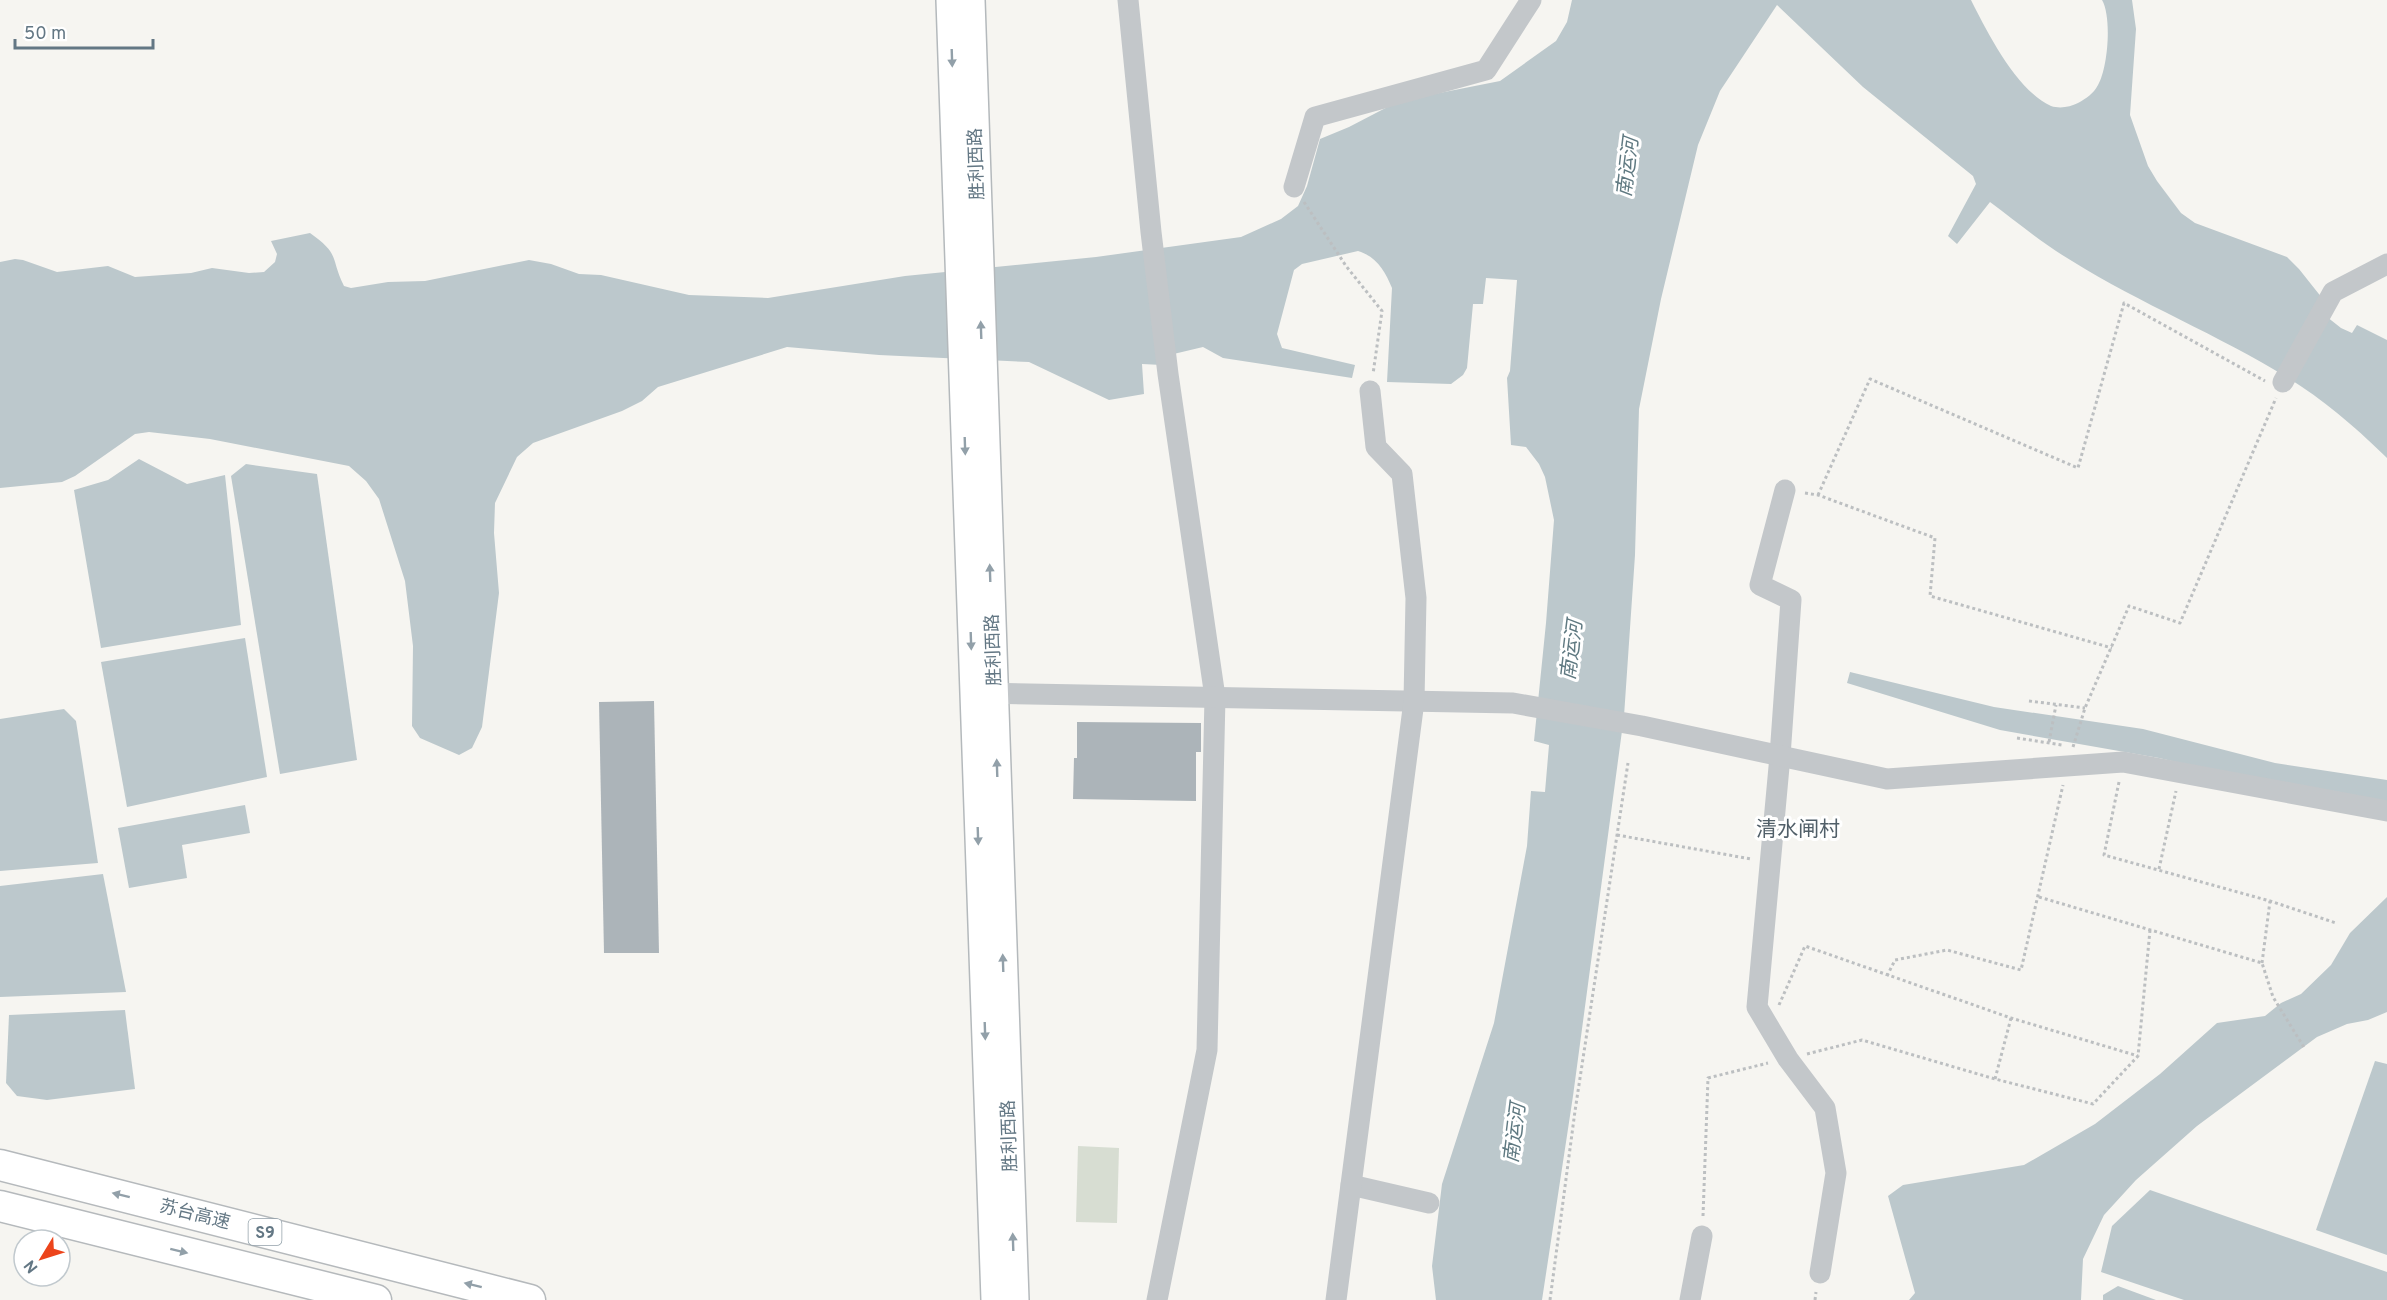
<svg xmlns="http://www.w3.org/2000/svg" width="2387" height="1300" viewBox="0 0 2387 1300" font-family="Overpass,'Noto Sans SC',sans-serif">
  <rect width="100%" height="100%" fill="#f6f5f1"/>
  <path fill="#d7ddd2" d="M1078,1146L1119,1148L1117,1223L1076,1222Z"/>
  <g fill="#bcc8cc">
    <path d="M1572,0H1971C1987,32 2017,91 2051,106C2060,109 2070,107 2078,103C2087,98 2093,94 2098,85C2108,68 2112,17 2102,0H2132L2136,29L2130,115L2148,166L2157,181L2181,213L2195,223L2287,257L2299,269L2326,303L2322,313L2341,328L2352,333L2357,325L2387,340V458C2362,433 2326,402 2296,383C2224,337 2144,306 2072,261C2043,244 2017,222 1990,202L1957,244L1948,236L1976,184L1973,176L1863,87L1777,5L1720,91L1698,145L1661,299L1639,409L1635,555L1624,716L1573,1096L1542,1300H1436L1432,1266L1442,1184L1494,1023L1527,846L1531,791L1545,792L1549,745L1534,741L1546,623L1554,520L1545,477L1539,464L1526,447L1511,445L1507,378L1510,371L1517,280L1486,278L1483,304H1473L1467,368L1463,375L1451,384L1387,382L1392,288C1385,271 1377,257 1358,251L1302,264L1294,270L1277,334L1282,348L1355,365L1352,378L1223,358L1203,347L1161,357L1162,365L1142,364L1144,394L1109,400L1029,362L879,355L787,347L658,387L642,401L622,411L533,443L517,457L495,503L494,533L499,593L482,727L472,748L459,755L420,738L412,726L413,646L405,581L379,499L366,481L349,466L210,439L149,432L135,434L75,476L62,482L0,488V262L15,259L23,260L57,272L108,266L135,277L191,273L212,268L249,273L264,272L275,262L277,254L271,241L310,233C341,255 330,258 344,286L351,288L388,282L425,281L529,260L551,264L579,274L601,275L689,295L768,298L905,276L1096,257L1241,237L1281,219L1298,206L1307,186L1320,139L1349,127L1399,101L1500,81L1556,41L1567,22Z"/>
    <path d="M139,459L187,484L225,475L241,625L101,648L74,490L108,480Z"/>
    <path d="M246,464L317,474L357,760L280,774L231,476Z"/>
    <path d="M245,638L267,777L127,807L101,662Z"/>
    <path d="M1850,672L1994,707L2143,729L2275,763L2387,780V811L2159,758L2000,730L1847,683Z"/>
    <path d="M64,709L76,721L98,863L0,871V719Z"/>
    <path d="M245,805L250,833L182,845L187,878L129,888L118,828Z"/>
    <path d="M103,874L126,992L0,997V886Z"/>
    <path d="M2387,897V1012L2368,1020L2347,1024L2317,1037L2197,1126L2136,1180L2104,1215L2083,1259L2081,1300H1909L1915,1293L1888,1196L1903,1185L2024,1165L2095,1124L2160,1074L2217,1023L2265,1016L2281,1003L2301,994L2331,965L2350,933Z"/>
    <path d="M125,1010L135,1089L47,1100L17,1096L6,1083L9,1015Z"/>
    <path d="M2375,1061L2387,1064V1255L2316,1230Z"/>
    <path d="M2150,1190L2387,1272V1300H2184L2101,1272L2112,1226Z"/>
    <path d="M2118,1286L2156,1300H2103V1295Z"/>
  </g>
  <g fill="#acb4b9">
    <path d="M654,701L659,953H604L599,702Z"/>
    <path d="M1077,722L1201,723V752H1196V801L1073,799L1074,758H1077Z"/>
  </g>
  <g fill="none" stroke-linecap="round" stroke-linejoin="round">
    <g stroke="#b4b9bc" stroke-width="30">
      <g id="major">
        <path d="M950,0L995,1300"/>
        <path d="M971,0L1015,1300"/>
      </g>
    </g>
    <g stroke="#b5b9bc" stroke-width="33">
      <g id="highway">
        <path d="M0,1165L530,1300"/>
        <path d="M0,1206L376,1300"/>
      </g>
    </g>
    <g stroke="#bcbfc1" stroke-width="3" stroke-dasharray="3 3" stroke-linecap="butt">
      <path d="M1304,202L1346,266L1382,311L1373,374"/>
      <path d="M1805,493L1818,495L1935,538L1930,596L2112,648"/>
      <path d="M1818,495L1870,379L2078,468L2124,303L2265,381"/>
      <path d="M2029,701L2085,708"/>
      <path d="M2017,738L2062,745"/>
      <path d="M2049,742L2056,705"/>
      <path d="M2073,747L2085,708L2129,606L2180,623L2276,398"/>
      <path d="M2119,782L2104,855L2270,901L2336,923"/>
      <path d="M1617,835L1751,859"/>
      <path d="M2159,869L2176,791"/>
      <path d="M2039,897L2262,963L2273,997L2305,1049"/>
      <path d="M2262,963L2270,901"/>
      <path d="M1887,976L1895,960L1947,950L2021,970L2063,785"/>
      <path d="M1779,1005L1805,946L2011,1018L2138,1056"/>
      <path d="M1807,1054L1862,1040L1995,1079L2093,1104L2138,1056L2150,930"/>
      <path d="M1995,1079L2011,1018"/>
      <path d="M1703,1216L1708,1078L1768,1063"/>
      <path d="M1550,1300L1575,1111L1628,763"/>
      <path d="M1815,1300L1816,1292"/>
    </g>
    <g stroke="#c3c7ca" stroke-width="21">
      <path d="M1128,0L1151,232L1168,374L1215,697L1207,1050L1157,1300"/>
      <path d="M1294,187L1315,117L1486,70L1531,0"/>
      <path d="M2283,382L2333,292L2387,264"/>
      <path d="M1785,490L1760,585L1791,600L1780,756L1757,1007L1788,1059L1825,1108L1836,1173L1820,1273"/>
      <path d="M981,693L1513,703L1642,726L1887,779L2123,762L2387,811"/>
      <path d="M1351,1185L1429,1203"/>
      <path d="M1336,1300L1414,701L1416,598L1402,474L1376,447L1370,391"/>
      <path d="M1690,1300L1702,1236"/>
    </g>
    <use href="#major" stroke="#fff" stroke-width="27"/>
    <use href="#highway" stroke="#fff" stroke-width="30"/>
  </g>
  <defs><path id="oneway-solid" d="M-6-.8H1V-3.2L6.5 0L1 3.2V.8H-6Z" transform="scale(1.5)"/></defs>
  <g fill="#92a0a9">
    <use href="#oneway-solid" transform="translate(952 58) rotate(88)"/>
    <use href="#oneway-solid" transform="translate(981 330) rotate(-92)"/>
    <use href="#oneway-solid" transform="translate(965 446) rotate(88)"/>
    <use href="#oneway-solid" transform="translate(990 573) rotate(-92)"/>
    <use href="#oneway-solid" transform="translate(971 641) rotate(88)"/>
    <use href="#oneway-solid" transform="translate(997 768) rotate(-92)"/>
    <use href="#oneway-solid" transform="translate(978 836) rotate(88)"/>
    <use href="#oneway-solid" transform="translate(1003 963) rotate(-92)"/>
    <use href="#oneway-solid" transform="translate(985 1031) rotate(88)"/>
    <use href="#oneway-solid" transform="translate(121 1195) rotate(-166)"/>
    <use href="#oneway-solid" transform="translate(1013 1242) rotate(-92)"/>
    <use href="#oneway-solid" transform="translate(179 1251) rotate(14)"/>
    <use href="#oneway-solid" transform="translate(473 1285) rotate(-166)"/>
  </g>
  <g text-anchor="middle" stroke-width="6" stroke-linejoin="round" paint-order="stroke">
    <rect fill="#fff" stroke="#92a0a9" stroke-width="1.5" x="248.5" y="1219" width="33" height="26" rx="4.5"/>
    <g font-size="16" font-weight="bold" fill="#637784">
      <text x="265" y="1238">S9</text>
    </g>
    <g font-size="18" fill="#637784" stroke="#fff">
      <text transform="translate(976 164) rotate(-92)" y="6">胜利西路</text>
      <text transform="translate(993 650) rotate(-92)" y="6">胜利西路</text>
      <text transform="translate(1009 1136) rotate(-92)" y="6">胜利西路</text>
      <text transform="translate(195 1214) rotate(14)" y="6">苏台高速</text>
    </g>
    <g font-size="20" font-style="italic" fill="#5f7981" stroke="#fff">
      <text transform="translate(1627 167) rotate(-83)" y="7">南运河</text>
      <text transform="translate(1571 650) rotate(-83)" y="7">南运河</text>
      <text transform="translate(1514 1133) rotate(-83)" y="7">南运河</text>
    </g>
    <g font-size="21" fill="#515f69" stroke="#fff">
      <text x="1798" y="836">清水闸村</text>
    </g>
  </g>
  <g transform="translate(42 1258) rotate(232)"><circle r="28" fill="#ffffff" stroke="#c1c9ce" stroke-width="1.5"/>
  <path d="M0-4.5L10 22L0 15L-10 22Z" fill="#ec441b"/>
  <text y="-9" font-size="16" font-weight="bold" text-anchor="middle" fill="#637784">N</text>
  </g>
  <path d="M15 39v9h138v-9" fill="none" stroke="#637784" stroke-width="3"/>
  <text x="24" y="39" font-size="18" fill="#637784" stroke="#ffffff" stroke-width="4.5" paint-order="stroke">50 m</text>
</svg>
